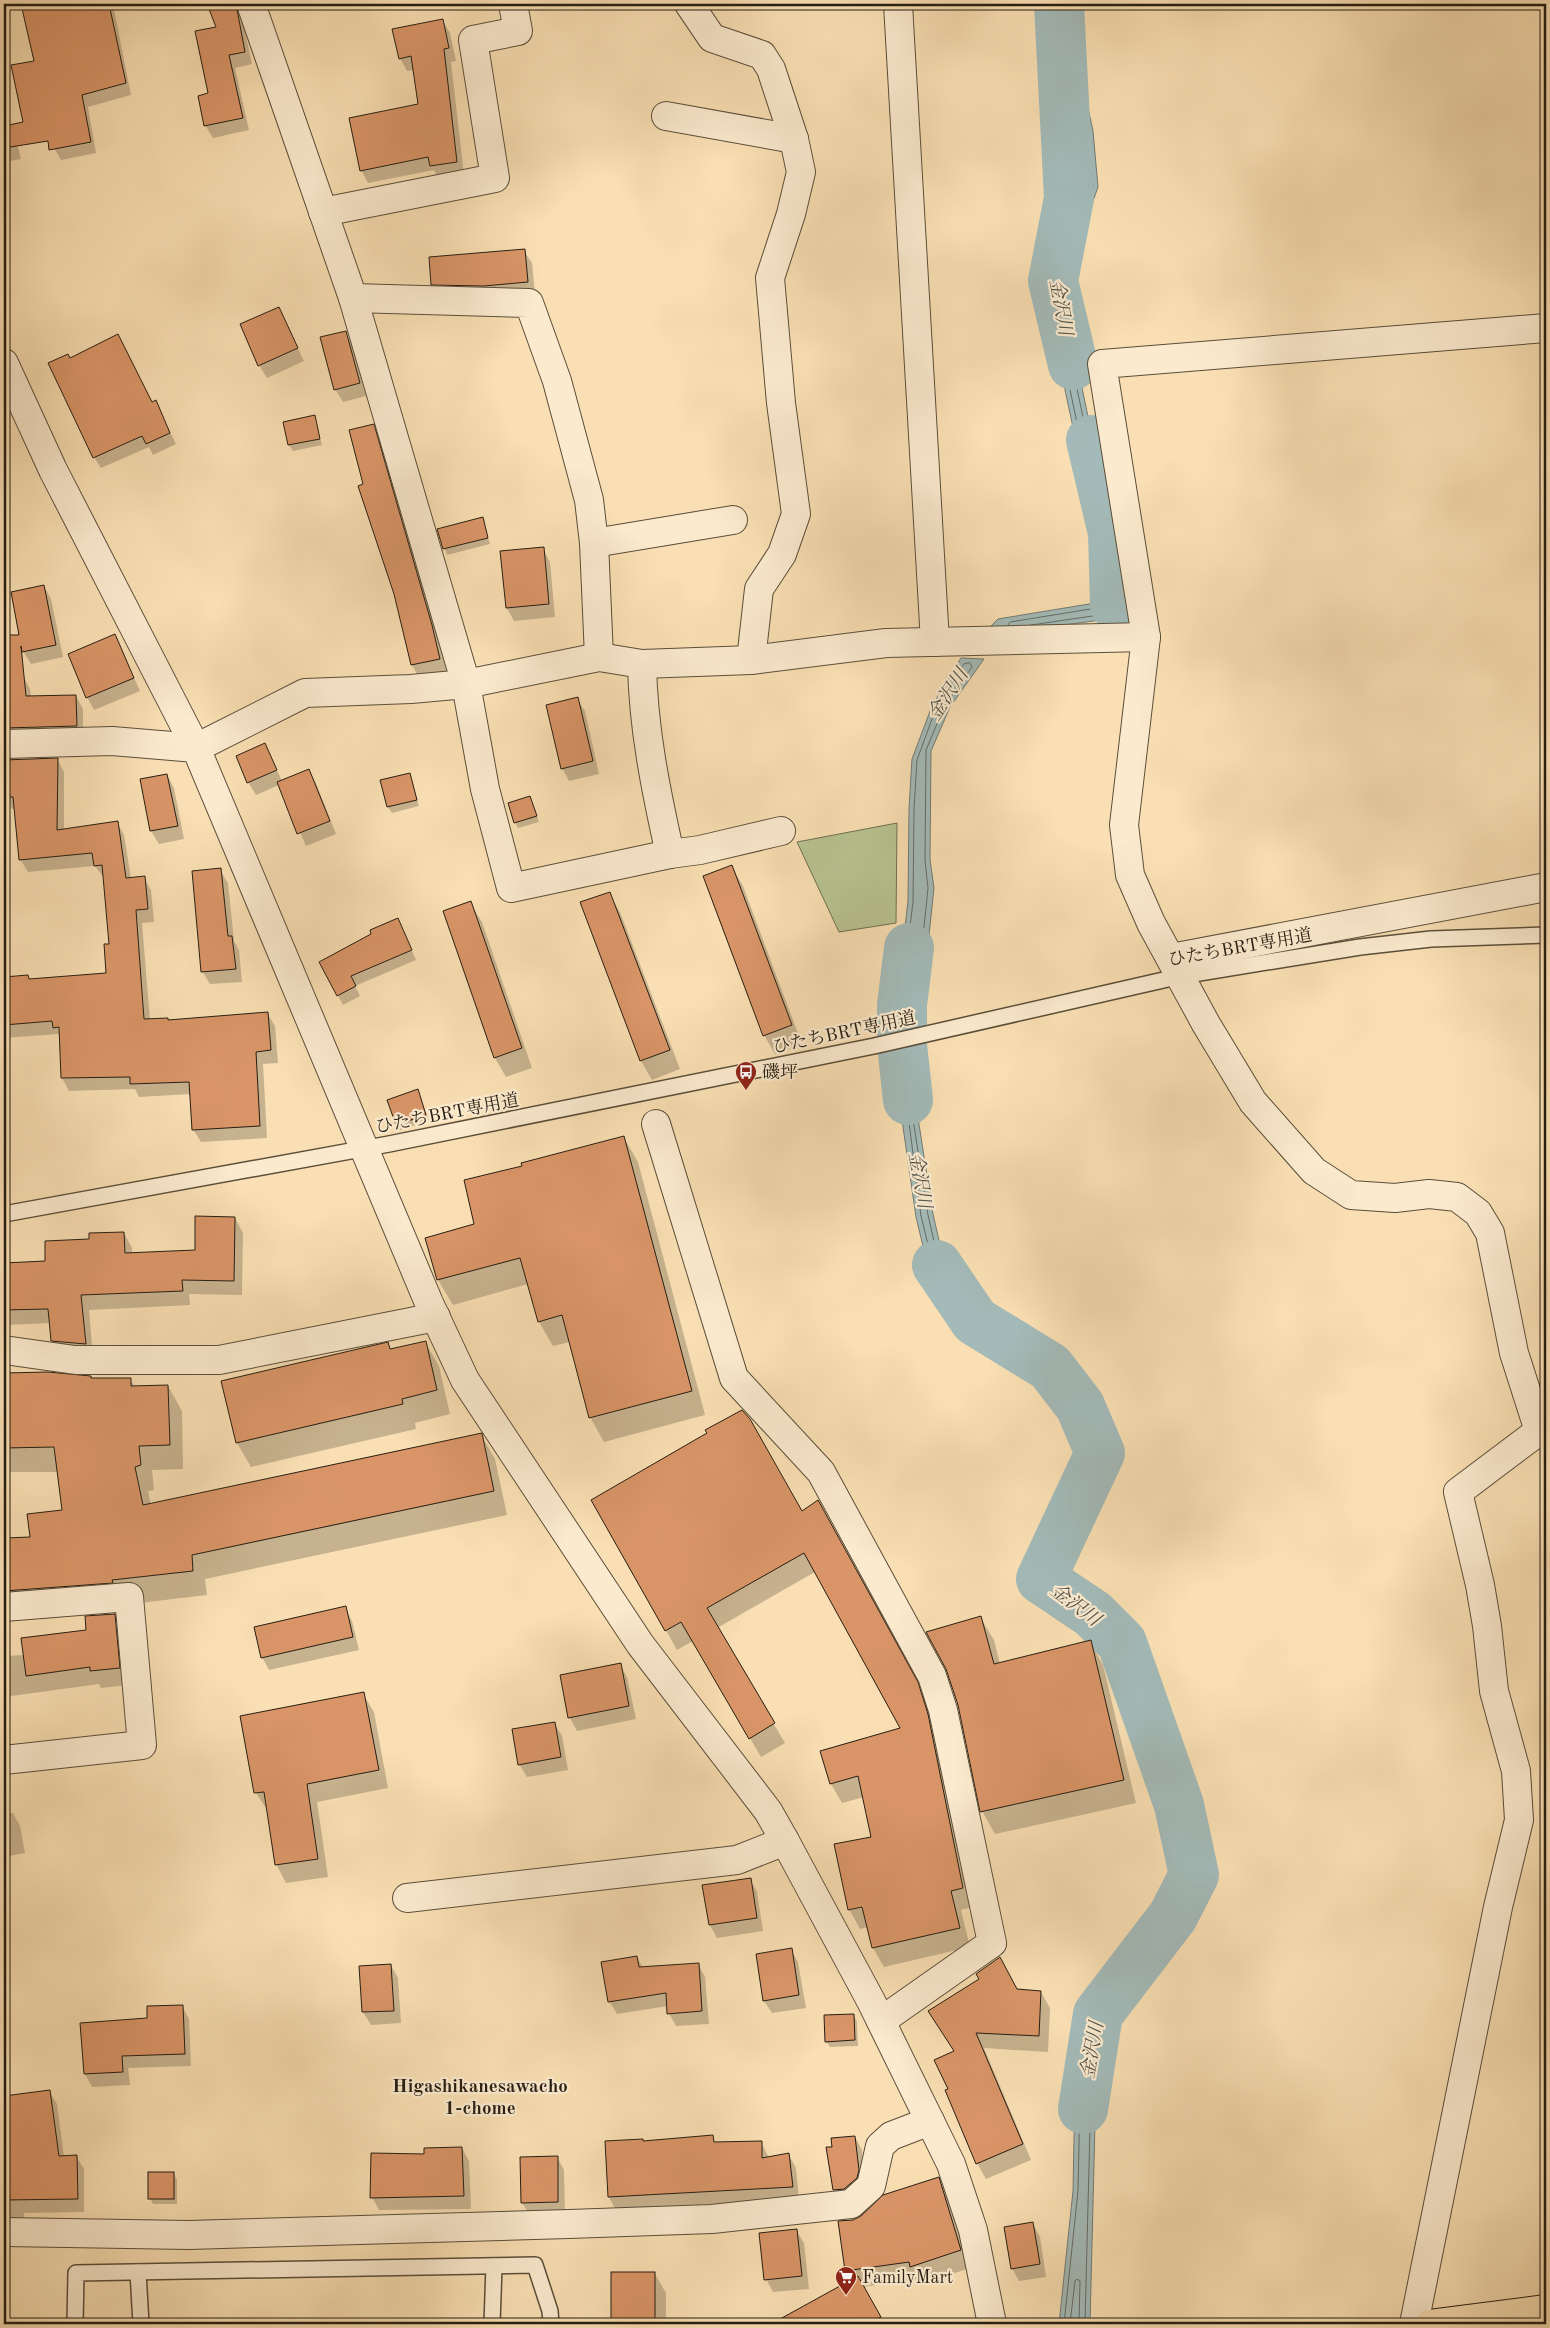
<svg xmlns="http://www.w3.org/2000/svg" width="1550" height="2328" viewBox="0 0 1550 2328" font-family="'Old Standard TT','Noto Serif JP',serif">
  <rect width="100%" height="100%" fill="#f9dfb3"/>
  <filter id="stains"><feTurbulence type="fractalNoise" baseFrequency=".004" numOctaves="4"/><feColorMatrix values="0 0 0 0 .2 0 0 0 0 .09 0 0 0 0 .02 0 0 0 .5 -.17"/></filter>
  <radialGradient id="worn" r=".72"><stop offset=".6" stop-color="#630" stop-opacity="0"/><stop offset="1" stop-color="#630" stop-opacity=".3"/></radialGradient>
  <path fill="#b8c391" stroke="#6e7052" d="M897,823L896,923L839,932L797,842Z"/>
  <g fill="#a3bab8" stroke="#717b76">
    <path d="M1049,4H1065L1093,131L1098,187L1071,263L1072,290H1043L1077,214L1078,181V136L1072,96Z"/>
    <path d="M1071,296L1091,368L1080,378L1121,576V612L1108,619L1013,632L986,631L998,619L1101,602L1108,590L1045,297Z"/>
    <path d="M961,658L984,659L950,707L931,751L930,860L934,888L921,1010L894,1021L908,901L909,809L912,759L932,706Z"/>
    <path d="M910,1043L918,1118L933,1214L943,1258L981,1317L967,1326L927,1263L916,1217L902,1120L894,1046Z"/>
    <path d="M1076,2037L1097,2043L1090,2324H1059L1073,2191Z"/>
  </g>
  <g fill="#0003">
    <path d="M23,4H113L131,95L88,107L96,153L61,160L54,148Z"/>
    <path d="M208,4H239L252,64L235,68L249,130L213,138L205,125L218,28Z"/>
    <path d="M537,4H566V5L542,11Z"/>
    <path d="M442,20L450,33L456,61L451,62L464,175L438,178L434,170L368,183L361,170L419,105L414,70L407,71L400,58Z"/>
    <path d="M8,126L16,139L21,159L4,162V127Z"/>
    <path d="M524,251L532,263L535,295L440,297L433,284Z"/>
    <path d="M278,308L304,361L267,378L259,365Z"/>
    <path d="M345,332L352,345L366,396L343,402L335,389Z"/>
    <path d="M70,360L152,403L155,402L176,444L153,455L149,447L101,468L94,457Z"/>
    <path d="M314,417L322,445L293,451L289,445L285,423Z"/>
    <path d="M373,425L380,438L439,639L447,672L419,678L412,665L395,594L364,485Z"/>
    <path d="M482,519L490,544L447,555L438,530Z"/>
    <path d="M543,549L550,562L555,617L514,621L507,608L502,552Z"/>
    <path d="M44,586L51,599L63,657L31,664L23,651Z"/>
    <path d="M115,636L140,691L94,710L87,697Z"/>
    <path d="M23,676L30,689L31,697L76,696L83,709V739L4,744V677Z"/>
    <path d="M577,699L585,711L599,774L569,781L562,768Z"/>
    <path d="M265,745L282,781L309,770L316,783L336,834L306,846L279,785L256,795L248,782Z"/>
    <path d="M57,759L64,772V830L117,822L124,835L131,879L144,878L151,890L154,922L142,923L150,1020L168,1022L267,1013L275,1026L278,1063L263,1064L267,1138L201,1142L193,1129L191,1094L139,1097L135,1089L69,1091L62,1078L60,1038L58,1034L4,1038V978L28,977L29,980L108,974L110,945L104,878L95,866L28,872L20,859L15,809H12L5,796Z"/>
    <path d="M167,775L174,788L184,839L159,844L151,831L141,780Z"/>
    <path d="M410,775L419,806L392,813L388,807Z"/>
    <path d="M530,797L539,822L518,828L515,822Z"/>
    <path d="M732,867L743,886L802,1044L775,1054L764,1035Z"/>
    <path d="M220,870L228,883L234,941L239,950L242,982L210,984L202,971Z"/>
    <path d="M609,893L620,912L680,1069L652,1080L641,1061Z"/>
    <path d="M470,903L482,922L532,1068L506,1077L495,1058L444,912Z"/>
    <path d="M398,919L416,960L355,986L360,996L343,1005L320,962Z"/>
    <path d="M420,1097L429,1121L400,1130L397,1124Z"/>
    <path d="M624,1138L638,1162L705,1415L604,1442L590,1417L570,1342L553,1346L539,1322L528,1284L453,1305L438,1280L427,1239L476,1225L524,1167Z"/>
    <path d="M235,1218L243,1233L242,1295L189,1294L190,1305L89,1310L93,1358L60,1355L52,1340L50,1323L6,1325L4,1321V1264L47,1262L124,1233L132,1248V1254L196,1251Z"/>
    <path d="M425,1342L439,1366L450,1414L415,1423L416,1429L251,1467L237,1443L223,1382L388,1344L391,1350Z"/>
    <path d="M48,1373L92,1380L130,1379L135,1387L168,1386L182,1411L183,1469L152,1470L154,1490L148,1491L151,1505L481,1435L495,1459L507,1515L205,1579L207,1595L4,1619V1540L32,1538L64,1511L59,1472H4V1374Z"/>
    <path d="M593,1501L802,1512L829,1520L928,1703L973,1907L961,1910L970,1947L884,1967L873,1948L868,1927L860,1929L849,1909L872,1838L864,1797L842,1803L831,1784L822,1752L902,1729L815,1572L717,1628L785,1743L761,1757L693,1641L677,1650Z"/>
    <path d="M345,1608L352,1621L359,1650L269,1670L262,1657Z"/>
    <path d="M114,1615L124,1632L129,1685L101,1688L99,1684L4,1697V1656L25,1655L88,1631Z"/>
    <path d="M980,1617L994,1640L1000,1664L1090,1642L1103,1665L1136,1803L995,1834L982,1811Z"/>
    <path d="M620,1665L627,1677L636,1719L577,1731L570,1718L561,1676Z"/>
    <path d="M363,1694L374,1712L388,1788L317,1802L328,1877L286,1883L276,1864L268,1811L256,1793L241,1717Z"/>
    <path d="M554,1723L562,1736L568,1770L527,1777L519,1764Z"/>
    <path d="M13,1813L20,1826L25,1853L4,1857V1814Z"/>
    <path d="M750,1879L757,1892L763,1931L717,1938L710,1925Z"/>
    <path d="M791,1950L798,1962L806,2008L772,2013L764,2001Z"/>
    <path d="M637,1957L643,1968L698,1964L705,1977L709,2024L676,2026L669,2013L668,2006L617,2014L609,2001Z"/>
    <path d="M391,1965L398,1978L401,2023L371,2025L363,2012Z"/>
    <path d="M1017,1991L1041,1992L1050,2008L1048,2052L984,2048L1031,2160L986,2179L977,2163L949,2090L955,2052Z"/>
    <path d="M182,2006L189,2019L191,2066L128,2068L130,2085L92,2087L85,2074L81,2024L149,2019Z"/>
    <path d="M853,2015L857,2021L858,2046L830,2047L826,2041Z"/>
    <path d="M49,2091L57,2104L64,2157L76,2156L84,2169V2212L24,2213L25,2226L4,2227V2097Z"/>
    <path d="M712,2137L716,2143L761,2142L769,2158L789,2155L796,2168L799,2199L616,2210L609,2197L606,2142L643,2140L644,2142Z"/>
    <path d="M855,2137L862,2150L865,2184L842,2203L834,2190L833,2148Z"/>
    <path d="M462,2148L469,2161L471,2209L379,2210L372,2197L426,2155Z"/>
    <path d="M557,2157L564,2170L565,2215H530L522,2203Z"/>
    <path d="M174,2174L177,2180V2204H153L150,2198Z"/>
    <path d="M938,2179L948,2196L970,2268L922,2284L919,2279L863,2287L884,2324H793L789,2316L852,2280L847,2271L839,2222L853,2221Z"/>
    <path d="M1033,2224L1040,2237L1046,2277L1019,2281L1012,2268Z"/>
    <path d="M796,2230L804,2243L809,2289L773,2292L766,2279Z"/>
    <path d="M612,2273L655,2274L666,2293V2324H612Z"/>
  </g>
  <g fill="none" stroke-linecap="round" stroke-linejoin="round">
    <g stroke="#646c65" stroke-width="1">
      <path d="M1053,4L1061,39L1064,41L1066,38L1060,4"/>
      <path d="M1084,121L1088,132L1093,186L1085,203L1082,201L1081,123Z"/>
      <path d="M1065,260L1066,284L1054,285L1052,282L1062,261Z"/>
      <path d="M1066,301L1085,365L1076,374L1075,379L1116,576L1114,585L1111,583L1052,305L1054,302Z"/>
      <path d="M1066,329L1069,330L1078,363L1074,367L1071,365L1064,331Z"/>
      <path d="M1008,625L1010,622L1103,607L1112,593H1116V609L1106,614L1031,625"/>
      <path d="M970,663L972,667L945,705L926,750L925,860L928,888L916,1005L902,1012L900,1009L913,902L914,809L917,760L936,708L964,664Z"/>
      <path d="M902,1050L906,1051L913,1119L928,1215L938,1259L973,1313L970,1318L967,1317L932,1261L921,1216L900,1052Z"/>
      <path d="M1064,2324L1078,2191L1081,2047L1084,2044L1092,2048L1085,2324"/>
      <path d="M1070,2324L1075,2281L1077,2279L1080,2281L1079,2324"/>
    </g>
    <g stroke="#a3bab8" stroke-width="50">
      <path d="M1059,4L1069,198L1053,281L1073,365"/>
      <path d="M1091,440L1113,533L1115,605"/>
      <path d="M908,1100L902,1045V1005L909,948"/>
      <path d="M937,1265L975,1321L1050,1367L1080,1406L1100,1453L1041,1579L1093,1614L1122,1643L1179,1805L1194,1875L1173,1916L1098,2014L1083,2109"/>
    </g>
  </g>
  <g fill="#d99567" stroke="#251d12">
    <path d="M21,4H109L126,83L82,95L91,142L49,150L48,141L4,148V126L23,122L11,65L34,61Z"/>
    <path d="M207,4H236L245,52L229,55L243,118L204,126L198,96L208,93L195,31L216,27Z"/>
    <path d="M443,19L449,48L444,49L457,162L430,166L428,157L360,171L349,118L418,104L411,56L399,59L392,29Z"/>
    <path d="M525,249L528,282L484,286L431,285L429,257Z"/>
    <path d="M279,307L298,348L258,366L240,324Z"/>
    <path d="M346,331L360,383L334,390L320,337Z"/>
    <path d="M118,334L152,402L156,400L170,433L146,444L142,436L93,458L48,363L68,354L70,358Z"/>
    <path d="M315,415L320,439L288,445L283,422Z"/>
    <path d="M374,424L432,625L440,659L411,665L394,594L358,486L363,484L349,430Z"/>
    <path d="M483,517L488,538L443,549L437,529Z"/>
    <path d="M544,547L549,604L506,608L500,551Z"/>
    <path d="M44,585L56,645L22,652L21,646L26,696L76,695L77,726L4,728V635H19L11,592Z"/>
    <path d="M115,634L134,678L86,698L68,654Z"/>
    <path d="M578,697L593,761L561,769L546,705Z"/>
    <path d="M265,743L277,770L247,783L236,756Z"/>
    <path d="M58,758L57,830L118,821L126,878L145,876L148,909L136,910L144,1019L168,1018V1020L268,1012L271,1050L256,1052L260,1126L192,1130L189,1082L130,1084V1077L61,1078L59,1027L53,1028L52,1021L4,1025V977L28,975L29,979L106,973L104,944H109L102,865L94,866L92,853L19,860L13,797H4V760Z"/>
    <path d="M309,769L330,821L297,834L277,782Z"/>
    <path d="M410,773L417,800L387,807L380,780Z"/>
    <path d="M167,774L178,826L150,831L140,779Z"/>
    <path d="M530,796L537,816L514,823L508,803Z"/>
    <path d="M732,865L792,1025L763,1036L703,876Z"/>
    <path d="M221,868L228,936H232L236,969L201,972L192,871Z"/>
    <path d="M610,892L670,1050L640,1061L580,902Z"/>
    <path d="M471,901L522,1048L494,1058L443,911Z"/>
    <path d="M398,918L412,950L351,976L356,986L337,996L319,962L371,934L370,930Z"/>
    <path d="M418,1089L426,1115L396,1125L387,1100Z"/>
    <path d="M624,1136L692,1391L589,1418L562,1315L538,1322L520,1258L437,1280L425,1238L474,1224L464,1180L522,1166L521,1163Z"/>
    <path d="M195,1216L235,1217L234,1281L182,1280L183,1291L81,1295L86,1344L51,1341L48,1309L4,1310V1263L45,1261V1241L89,1239V1233L124,1232L125,1253L195,1250Z"/>
    <path d="M426,1341L437,1390L402,1399L403,1404L236,1443L221,1381L388,1342L390,1349Z"/>
    <path d="M48,1372L91,1376V1378H131V1386L168,1385L170,1445L139,1446L141,1465L135,1467L143,1505L482,1433L494,1491L192,1555L193,1571L112,1580L113,1583L4,1591V1538L30,1537L27,1514L62,1510L54,1447L4,1448V1373Z"/>
    <path d="M742,1410L750,1419L802,1511L818,1500L918,1682L928,1714L963,1888L951,1891L960,1928L872,1948L862,1907L848,1910L834,1844L871,1837L858,1776L830,1784L820,1751L900,1728L804,1553L707,1608L775,1723L749,1739L681,1622L665,1631L591,1500L707,1433L705,1430Z"/>
    <path d="M346,1606L353,1637L261,1658L254,1627Z"/>
    <path d="M115,1614L120,1668L90,1671V1667L26,1676L21,1638L86,1630L85,1616Z"/>
    <path d="M981,1616L994,1664L1091,1640L1124,1780L980,1812L958,1705L946,1669L926,1632Z"/>
    <path d="M621,1663L629,1706L568,1718L560,1675Z"/>
    <path d="M364,1692L379,1770L307,1784L318,1859L275,1865L264,1792L254,1793L240,1716Z"/>
    <path d="M555,1722L561,1757L518,1765L512,1729Z"/>
    <path d="M751,1878L757,1918L709,1925L702,1885Z"/>
    <path d="M792,1948L799,1995L763,2001L756,1954Z"/>
    <path d="M637,1956L639,1967L699,1963L702,2011L667,2014L666,1993L608,2002L601,1962Z"/>
    <path d="M1000,1957L1017,1989L1041,1991L1039,2036L976,2033L1023,2144L976,2164L945,2090L948,2089L934,2060L954,2051L928,2011L979,1979L976,1974Z"/>
    <path d="M391,1964L394,2011L362,2012L359,1966Z"/>
    <path d="M183,2005L185,2054L122,2056L123,2072L84,2074L80,2023L147,2018V2006Z"/>
    <path d="M854,2014L855,2040L825,2042L824,2015Z"/>
    <path d="M50,2090L59,2156L77,2155L78,2199L4,2200V2096Z"/>
    <path d="M713,2135L714,2142L762,2141V2158L789,2153L793,2187L608,2197L605,2141L643,2139V2141Z"/>
    <path d="M855,2136L859,2170L857,2178L844,2189L833,2190L826,2147H832L831,2138Z"/>
    <path d="M462,2147L464,2196L370,2198L371,2153L424,2154V2148Z"/>
    <path d="M558,2156V2202L521,2203L520,2157Z"/>
    <rect x="148" y="2172" width="26" height="27"/>
    <path d="M939,2177L961,2250L910,2267L909,2262L845,2271L838,2221L853,2220L861,2216L883,2195Z"/>
    <path d="M1033,2222L1040,2264L1011,2269L1004,2227Z"/>
    <path d="M797,2229L802,2276L764,2280L759,2233Z"/>
    <rect x="611" y="2272" width="44" height="52"/>
    <path d="M858,2276L881,2317L868,2324H771Z"/>
  </g>
  <g fill="none" stroke-linecap="round" stroke-linejoin="round">
    <g stroke="#5a4e3a" stroke-width="18">
      <g id="service">
        <path d="M4,1214L389,1144L874,1046L1181,976L1360,947L1431,939L1546,935"/>
        <path d="M138,2272L141,2324"/>
        <path d="M75,2324L76,2273L535,2265L550,2311L551,2324"/>
        <path d="M492,2324L494,2266"/>
      </g>
    </g>
    <g stroke="#5a4e3a" stroke-width="30">
      <g id="minor">
        <path d="M251,4L353,298L466,684L485,789L511,888L670,854"/>
        <path d="M689,4L712,38L762,55L771,69L794,139L801,172L791,214L770,278L781,403L796,514L782,554L759,589L751,660"/>
        <path d="M898,4L935,642"/>
        <path d="M666,116L794,139"/>
        <path d="M323,212L495,178L473,40L518,31L513,4"/>
        <path d="M353,298L529,303L557,381L589,500L594,543L599,657"/>
        <path d="M1546,328L1102,364L1146,637L1124,825L1130,875L1151,923L1206,1024L1253,1102L1314,1171L1351,1195L1395,1198L1429,1194L1457,1197L1478,1213L1490,1233L1514,1353L1539,1431L1546,1436"/>
        <path d="M594,543L733,520"/>
        <path d="M642,664C643,728 656,791 670,854L700,850L781,831"/>
        <path d="M4,744L112,741L196,748L305,693L411,689L466,684L599,657L642,664L751,660L886,643L1146,637"/>
        <path d="M1171,958L1546,887"/>
        <path d="M656,1124L734,1378L821,1472L932,1676L943,1710L992,1943L881,2021"/>
        <path d="M4,1350L75,1360H219L436,1317"/>
        <path d="M4,1607L129,1597L142,1745L4,1760"/>
        <path d="M407,1898L737,1860L785,1841"/>
        <path d="M4,2232L189,2235L569,2224L712,2219L851,2204L871,2186L880,2146L891,2136L930,2121"/>
        <path d="M1414,2324L1498,1907L1519,1820L1516,1771L1494,1691L1487,1626L1480,1585L1458,1492L1539,1431"/>
      </g>
    </g>
    <g stroke="#5a4e3a" stroke-width="30">
      <path id="tertiary" d="M4,363L53,470L196,748L429,1303L465,1380L640,1644L768,1811L785,1841L871,2001L951,2164L973,2230L992,2324"/>
    </g>
    <g stroke="#251d12" stroke-width="30">
      <path id="trunk" d="M1430,2324L1546,2309"/>
    </g>
    <use href="#service" stroke="#fbeace" stroke-width="15"/>
    <use href="#minor" stroke="#fbeace" stroke-width="28"/>
    <use href="#tertiary" stroke="#fbeace" stroke-width="28"/>
    <use href="#trunk" stroke="#f9dfb3" stroke-width="28"/>
  </g>
  <defs>
    <g id="bus-pin" transform="scale(1.125)"><path d="M0 17L-7.5 6A9.5 9.5 0 1 1 7.5 6Z" fill="#8f2418" stroke="#fbeace"/><path d="M-5-6H5V4H4V6H2V4H-2V6H-4V4H-5ZM-3.5-4V0h7V-4ZM-3.5 1.2v1.5H-2V1.2ZM2 1.2v1.5H3.5V1.2Z" fill="#fff"/></g>
    <g id="supermarket-pin" transform="scale(1.125)"><path d="M0 17L-7.5 6A9.5 9.5 0 1 1 7.5 6Z" fill="#8f2418" stroke="#fbeace"/><path d="M-6-5.5h2.5l.6 2H6L4.5 2H-2.5L-4.4-4H-6ZM-1.5 3.2a1.3 1.3 0 1 0 .1 0ZM3 3.2a1.3 1.3 0 1 0 .1 0Z" fill="#fff"/></g>
  </defs>
  <g fill-rule="evenodd">
    <use href="#bus-pin" x="746" y="1072"/>
    <use href="#supermarket-pin" x="846" y="2277"/>
  </g>
  <g text-anchor="middle" stroke-width="4.5" stroke-linejoin="round" paint-order="stroke">
    <g font-size="18" fill="#251d12" stroke="#fbeace">
      <text transform="translate(1240 947) rotate(-10)" y="6">ひたちBRT専用道</text>
      <text transform="translate(844 1032) rotate(-12)" y="6">ひたちBRT専用道</text>
      <text transform="translate(447 1113) rotate(-11)" y="6">ひたちBRT専用道</text>
    </g>
    <g font-size="18" fill="#251d12" stroke="#fbeace" text-anchor="start">
      <text x="762" y="1078">磯坪</text>
      <text x="862" y="2283">FamilyMart</text>
    </g>
    <g font-size="19" font-style="italic" fill="#51544c" stroke="#fbeace">
      <text transform="translate(1062 307) rotate(80)" y="7">金沢川</text>
      <text transform="translate(947 694) rotate(-57)" y="7">金沢川</text>
      <text transform="translate(921 1180) rotate(80)" y="7">金沢川</text>
      <text transform="translate(1076 1604) rotate(37)" y="7">金沢川</text>
      <text transform="translate(1091 2050) rotate(-80)" y="7">金沢川</text>
    </g>
    <g font-size="19" font-weight="bold" fill="#251d12" stroke="#fbeace">
      <text x="480" y="2092">Higashikanesawacho<tspan x="480" dy="22">1-chome</tspan></text>
    </g>
  </g>
  <rect width="1550" height="2328" fill="none" stroke="#f9dfb3" stroke-width="20"/>
  <rect x="5" y="5" width="1540" height="2318" fill="none" stroke="#251d12" stroke-width="2.5"/>
  <rect x="10" y="10" width="1530" height="2308" fill="none" stroke="#251d12"/>
  <rect width="100%" height="100%" filter="url(#stains)"/>
  <rect width="100%" height="100%" fill="url(#worn)"/>
</svg>
